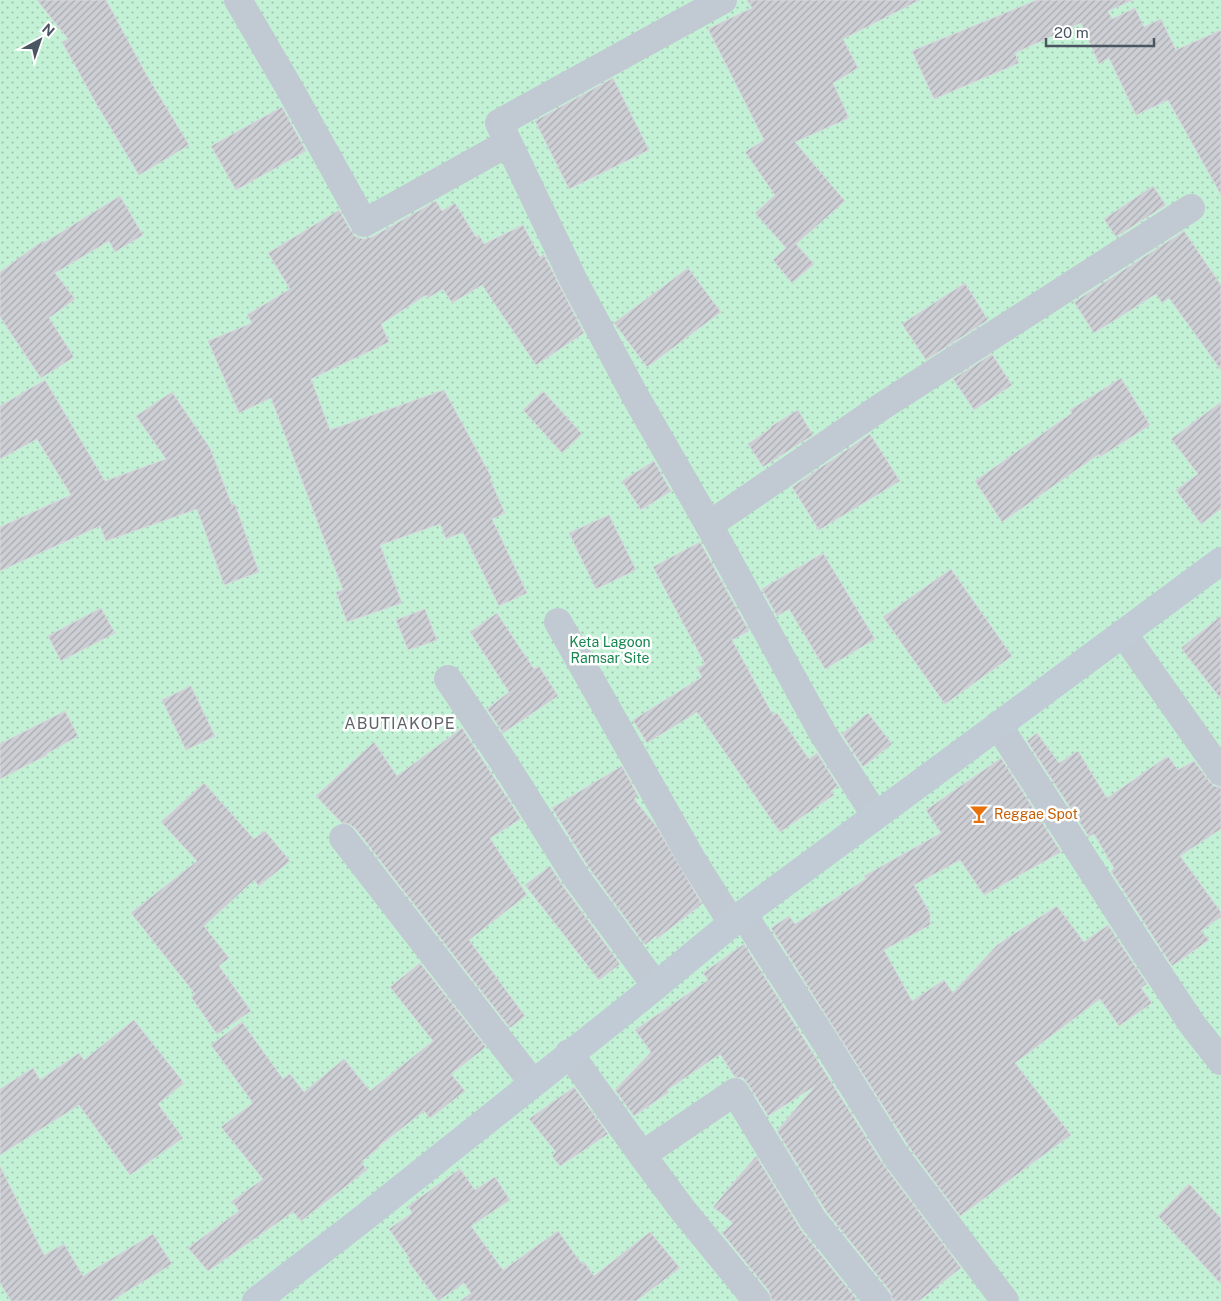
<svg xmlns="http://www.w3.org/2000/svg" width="1221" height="1301" viewBox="0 0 1221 1301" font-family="'Public Sans',sans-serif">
  <defs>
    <pattern id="park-dots" width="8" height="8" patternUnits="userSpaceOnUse" patternTransform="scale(1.25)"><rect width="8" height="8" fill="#c3f1d5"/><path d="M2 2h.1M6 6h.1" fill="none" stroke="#a0c6b0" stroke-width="1.8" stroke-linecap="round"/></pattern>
    <pattern id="building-hatch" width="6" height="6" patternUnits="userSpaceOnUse" patternTransform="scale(1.25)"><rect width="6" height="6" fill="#cdcfd5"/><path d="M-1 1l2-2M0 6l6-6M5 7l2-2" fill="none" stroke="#a8abb0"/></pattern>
  </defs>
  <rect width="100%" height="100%" fill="#f5f3f3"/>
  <rect fill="url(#park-dots)" x="0" y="0" width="1221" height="1301"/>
  <g fill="url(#building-hatch)" stroke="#d7d9de">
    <path d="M37,0H106L146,74L189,145L139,175L97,105L62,42L68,39Z"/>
    <path d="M747,0H920L843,39L858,68L833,83L849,118L795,142L845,201L796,244L814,264L792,283L773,260L786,248L755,213L775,195L745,152L764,140L708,29L752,8Z"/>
    <path d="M1037,0H1133L1108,11L1112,19L1135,8L1144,27L1161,19L1176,50L1221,30V195L1168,100L1136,115L1109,58L1099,64L1081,23L1015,53L1019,63L934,99L912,51Z"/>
    <path d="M613,78L649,150L569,189L535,121Z"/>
    <path d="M282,107L306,151L236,190L211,146Z"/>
    <path d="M1153,186L1166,205L1116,237L1104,219Z"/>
    <path d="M120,196L143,235L115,252L109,241L55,273L75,299L49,318L74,357L41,378L0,317V272L41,242L42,244Z"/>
    <path d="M436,201L442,211L455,203L476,237L479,235L484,244L523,225L540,257L544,254L545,257L584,333L536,365L482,285L452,303L443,289L428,298L426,295L381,324L389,342L311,379L330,430L444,390L492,478L490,479L505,513L492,519L527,593L499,606L463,532L446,539L440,524L380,545L402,603L347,622L336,592L343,590L271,398L239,413L208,341L252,323L247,315L290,289L268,253L339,210L351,231L356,237L364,239L372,237Z"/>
    <path d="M1184,231L1221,285V370L1169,298L1162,303L1156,294L1094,333L1074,302Z"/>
    <path d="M688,268L721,312L647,367L614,323Z"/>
    <path d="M965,283L988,320L926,360L902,324Z"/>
    <path d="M992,354L1012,385L974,410L953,379Z"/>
    <path d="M1121,378L1150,425L1100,457L1099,454L1002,522L975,481L1072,413L1070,410Z"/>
    <path d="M45,380L105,481L166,459L136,416L172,392L210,448L232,505L235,504L259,572L224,585L197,509L106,541L100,526L0,571V527L71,495L37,439L0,459V406Z"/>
    <path d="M543,391L582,434L562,453L523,410Z"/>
    <path d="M1221,402V509L1201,524L1176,490L1198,474L1171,439Z"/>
    <path d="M798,410L813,435L763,467L748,444L771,428L770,427Z"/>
    <path d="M870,434L900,481L819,530L792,487Z"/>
    <path d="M654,461L671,491L641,510L622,481Z"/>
    <path d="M609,515L636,570L596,589L569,533Z"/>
    <path d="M700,542L749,631L732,640L773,715L777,713L809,759L817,753L838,786L831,791L834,795L780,832L697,712L647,743L633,720L702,677L697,668L705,664L653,567Z"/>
    <path d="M823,553L875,639L825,669L789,609L777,616L762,589Z"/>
    <path d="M951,569L1012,656L945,704L883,617Z"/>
    <path d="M101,608L115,633L61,661L48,636Z"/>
    <path d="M425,609L437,640L408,650L396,620Z"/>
    <path d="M497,613L534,669L539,666L558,696L503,733L487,709L509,692L470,632Z"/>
    <path d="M1221,616V699L1181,648Z"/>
    <path d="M191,686L215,736L186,750L162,700Z"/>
    <path d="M65,711L78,736L46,754L47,755L0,779V744Z"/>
    <path d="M868,713L892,744L863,767L842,734Z"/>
    <path d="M462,728L521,819L490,838L527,895L469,940L525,1016L510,1028L355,828L349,824L342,823L316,796L374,742L397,776Z"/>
    <path d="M1037,733L1059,763L1078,751L1107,798L1168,756L1178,770L1194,761L1209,781L1214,786L1221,787V829L1180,856L1221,912V917L1201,931L1209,940L1172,966L1111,871L1114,868L1094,834L1089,837L1027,741Z"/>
    <path d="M1001,758L1061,852L984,895L960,860L914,885L930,913V925L884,950L912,1001L944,980L953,993L997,945L1057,906L1084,942L1108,925L1147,984L1141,988L1152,1003L1119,1026L1100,999L1015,1063L1071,1135L960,1216L909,1147L771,928L789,916L795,924L866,879L864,876L941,833L926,810Z"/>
    <path d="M622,766L638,796L634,799L656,826L702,904L658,938L656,936L645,945L589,868L552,808Z"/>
    <path d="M204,783L254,839L265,831L290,861L259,886L254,880L204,926L229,958L219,966L251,1011L217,1034L191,997L195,994L131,913L197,861L161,822Z"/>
    <path d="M550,866L563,886L620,964L599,980L525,885Z"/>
    <path d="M744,944L883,1164L961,1268L919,1301H893L890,1291L826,1211L777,1131L815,1086L768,1116L748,1084L743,1078L735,1077L720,1054L667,1090L669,1092L634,1116L615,1090L651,1052L635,1030L708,980L703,973Z"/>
    <path d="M420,963L486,1047L451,1074L465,1091L430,1118L424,1111L379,1146L380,1147L361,1162L367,1170L301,1221L293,1212L208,1271L188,1248L239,1211L232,1201L263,1179L221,1127L253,1103L211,1045L242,1022L283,1079L290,1074L304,1092L344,1059L370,1091L433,1041L390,987Z"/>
    <path d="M134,1020L184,1083L158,1104L183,1138L130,1175L79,1105L0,1155V1089L33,1068L40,1080L79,1053L84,1060Z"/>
    <path d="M574,1087L608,1134L560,1166L552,1156L556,1152L529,1119Z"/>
    <path d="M756,1156L801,1230L858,1301H772L769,1291L722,1233L733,1223L713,1207Z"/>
    <path d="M0,1166L44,1255L64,1244L83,1276L153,1234L172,1264L111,1301H11L0,1283Z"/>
    <path d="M460,1169L475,1190L495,1177L510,1200L471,1226L503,1270L558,1231L582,1264L584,1262L594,1276L650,1232L680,1268L636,1301H460L471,1293L464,1283L438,1301L408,1261L410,1259L389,1229L412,1213L408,1206Z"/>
    <path d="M1189,1184L1221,1218V1284L1158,1216Z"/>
  </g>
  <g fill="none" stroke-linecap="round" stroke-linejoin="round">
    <g stroke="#c1cad2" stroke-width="28">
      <path d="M238,0L290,89L364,223L508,143"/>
      <path d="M723,0L499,123L574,281L634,394L709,525L822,732L875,815"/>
      <path d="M709,525L884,405L1191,208"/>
      <path d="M558,622L693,861L732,923"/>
      <path d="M1123,633L1221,772"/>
      <path d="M448,679L501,758L576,877L656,986"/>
      <path d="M998,725L1141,947L1192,1024L1221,1061"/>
      <path d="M343,838L533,1083"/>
      <path d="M743,914L826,1043L896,1156L1005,1301"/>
      <path d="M569,1053L642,1155L682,1209L757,1301"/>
      <path d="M642,1155L735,1092L813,1220L878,1301"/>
    </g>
    <path stroke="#c1cbd6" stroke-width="28" d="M256,1301L360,1221L636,1002L743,914L1221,561"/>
  </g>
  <defs>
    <g id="bar-bare" transform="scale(1.5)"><path d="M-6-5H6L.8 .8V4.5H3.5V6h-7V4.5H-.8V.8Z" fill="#e8710a" stroke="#fff" stroke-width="2.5" paint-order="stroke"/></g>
  </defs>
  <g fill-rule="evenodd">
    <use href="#bar-bare" x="979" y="814"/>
  </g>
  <g text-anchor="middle" stroke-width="5" stroke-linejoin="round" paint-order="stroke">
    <g font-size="14" fill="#17864f" stroke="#fff">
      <text x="610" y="647">Keta Lagoon<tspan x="610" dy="16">Ramsar Site</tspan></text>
    </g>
    <g font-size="14" fill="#c56008" stroke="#fff" text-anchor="start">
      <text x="994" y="819">Reggae Spot</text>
    </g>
    <g font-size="16" letter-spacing="1" fill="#5f6368" stroke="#fff">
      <text x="400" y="729">ABUTIAKOPE</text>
    </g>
  </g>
  <g transform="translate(40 40) rotate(40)" stroke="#ffffff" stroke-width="4" paint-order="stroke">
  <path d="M0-4L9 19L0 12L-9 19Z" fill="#4a5661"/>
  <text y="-8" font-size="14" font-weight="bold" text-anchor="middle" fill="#4a5661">N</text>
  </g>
  <path d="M1046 38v8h108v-8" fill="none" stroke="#4a5661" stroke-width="2.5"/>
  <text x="1054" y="38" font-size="15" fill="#4a5661" stroke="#ffffff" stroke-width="4" paint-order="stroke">20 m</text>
</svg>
